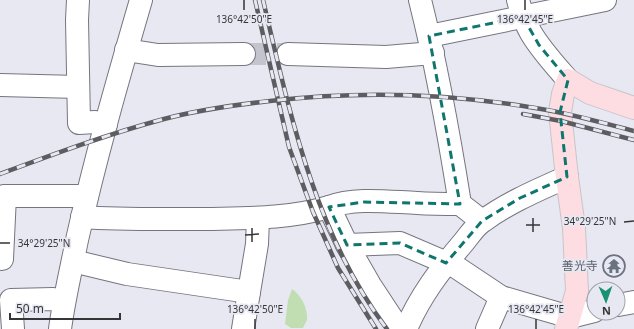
<svg xmlns="http://www.w3.org/2000/svg" width="634" height="329" viewBox="0 0 634 329" font-family="'Noto Sans','Noto Sans JP',sans-serif">
  <rect width="100%" height="100%" fill="#e8e8f3"/>
  <path fill="#c1deb3" d="M292,289C301,295 308,308 307,320C306,322 304,326 303,328H291L285,324L288,300Z"/>
  <g fill="none" stroke-linecap="round" stroke-linejoin="round">
    <path stroke="#c4c4ce" stroke-width="22" stroke-dasharray="22 11" stroke-linecap="butt" d="M244,54H288"/>
    <g stroke="#76757f" stroke-width="24">
      <g id="minor">
        <path d="M78,0L77,20L79,123L95,122L106,124"/>
        <path d="M420,0C437,67 449,135 460,204L482,221"/>
        <path d="M518,0C521,11 525,22 531,33C541,50 555,65 568,80"/>
        <path d="M429,36L605,0"/>
        <path d="M126,50L158,55L244,54"/>
        <path d="M288,54L386,57L433,53"/>
        <path d="M0,85L78,87"/>
        <path d="M5,196H87"/>
        <path d="M0,197L5,196L2,259"/>
        <path d="M82,217C123,220 163,219 205,219C247,218 288,219 329,207"/>
        <path d="M347,245L400,243L456,267L501,297L570,317L594,311"/>
        <path d="M73,261L127,274L249,292L257,244L258,218"/>
        <path d="M618,305L634,302"/>
        <path d="M13,329L11,300L53,299L63,301"/>
        <path d="M60,329C64,299 71,270 77,240C95,159 118,79 141,0"/>
        <path d="M243,329L249,292"/>
        <path d="M399,329L370,285L347,245L329,207C355,197 390,202 417,203C432,204 446,204 460,204"/>
        <path d="M406,329C420,296 440,270 463,243C469,236 475,226 483,221C509,202 538,190 567,177"/>
        <path d="M487,329L501,297"/>
      </g>
    </g>
    <g stroke="#c6c6c8" stroke-width="24">
      <path id="major" d="M566,329L577,291L574,228L567,177L560,112L563,94L568,80L590,93L634,108"/>
    </g>
    <use href="#minor" stroke="#fff" stroke-width="22"/>
    <use href="#major" stroke="#fddce2" stroke-width="22"/>
    <g stroke="#5c5c61" stroke-width="4.5">
      <g id="rail">
        <path d="M255,0L289,147L313,212L338,268L376,329"/>
        <path d="M263,0C290,114 315,234 387,329"/>
        <path d="M523,114L561,121L634,140"/>
        <path d="M0,174C54,154 108,134 164,119C198,110 234,105 270,101C356,91 443,93 529,107C565,112 599,122 634,131"/>
      </g>
    </g>
    <use href="#rail" stroke="#e8e8f3" stroke-width="3" stroke-dasharray="9" stroke-linecap="butt"/>
  </g>
  <path fill="none" stroke="#0f766e" stroke-width="3" stroke-dasharray="8 5" stroke-linejoin="round" d="M523,17L539,45L568,80L560,112L567,177L520,198L482,221L446,263L400,243L347,245L329,207L364,202L460,204L429,36Z"/>
  <path fill="none" stroke="#353539" stroke-width="1.5" d="M244,0V10M525,0V10M533,218V232M624,222L634,221M526,225H540M252,228V242M245,235L259,234M0,243H10M255,319V329M536,319V329"/>
  <defs>
    <g id="temple-ring" transform="scale(1.15)"><circle r="9.5" fill="#e8e8f3" stroke="#6b7280" stroke-width="1.5"/><path d="M0-6L5-2H3V0L6.5 2.5H4V6H1.5V3h-3V6H-4V2.5H-6.5L-3 0V-2H-5Z" fill="#6b7280"/></g>
  </defs>
  <g fill-rule="evenodd">
    <use href="#temple-ring" x="614" y="266"/>
  </g>
  <g text-anchor="middle" stroke-width="3.5" stroke-linejoin="round" paint-order="stroke">
    <g font-size="12" fill="#5b616d" stroke="#e8e8f3" text-anchor="end">
      <text x="598" y="270">善光寺</text>
    </g>
  </g>
  <g font-size="10" text-anchor="middle" fill="#353539" stroke="#e8e8f3" stroke-width="3.5" stroke-linejoin="round" paint-order="stroke">
    <text x="244" y="23">136°42'50"E</text>
    <text x="525" y="23">136°42'45"E</text>
    <text x="590" y="225">34°29'25"N</text>
    <text x="44" y="247">34°29'25"N</text>
    <text x="255" y="313">136°42'50"E</text>
    <text x="536" y="313">136°42'45"E</text>
  </g>
  <g transform="translate(606 301) rotate(178)"><circle r="19" fill="#e8e8f3" stroke="#a0a0a9"/>
  <path d="M0-3L7 15L0 10L-7 15Z" fill="#1b9174"/>
  <text y="-6" font-size="11" font-weight="bold" text-anchor="middle" fill="#353539">N</text>
  </g>
  <path d="M10 313v6h110v-6" fill="none" stroke="#353539" stroke-width="2"/>
  <text x="16" y="313" font-size="12" fill="#353539" stroke="#e8e8f3" stroke-width="3" paint-order="stroke">50 m</text>
</svg>
